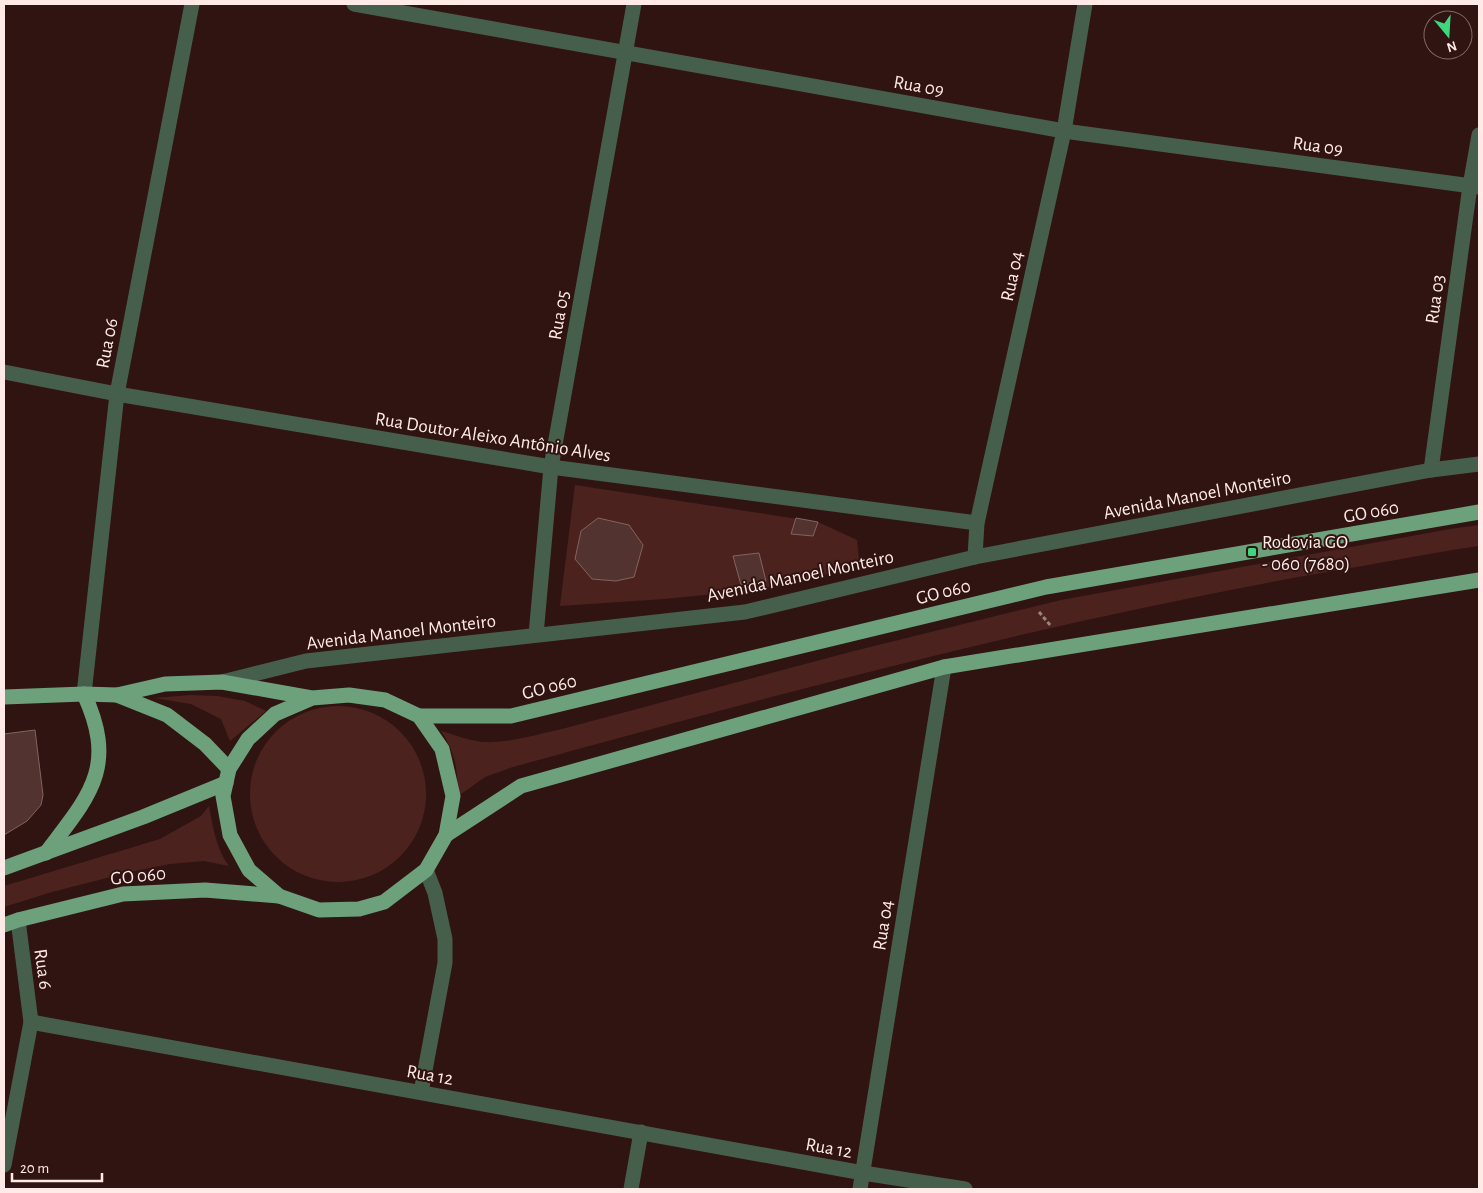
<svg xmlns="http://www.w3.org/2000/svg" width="1483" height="1193" viewBox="0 0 1483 1193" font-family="'Alegreya Sans',sans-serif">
  <rect width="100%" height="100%" fill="#301411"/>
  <g fill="#4c221e">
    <path d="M575,485L818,522L857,540L859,560L832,573L755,590L664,599L560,606Z"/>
    <path d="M1479,525V546C1428,553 1378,564 1327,572C1052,620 782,693 513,767L485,777L464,792L456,796C460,774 454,749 441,731C453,734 464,739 476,741C500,746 538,734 562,729L854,651L1061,600L1450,529Z"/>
    <path d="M191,695L217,696L245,701L266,711L230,741L221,719L191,704L154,698Z"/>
    <circle cx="338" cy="794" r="88"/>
    <path d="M209,806C213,827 216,849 229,866L204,861L170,864L130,872L52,892L4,907V886L160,839L201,816Z"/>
  </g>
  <g fill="#523330" stroke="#85635e">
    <path d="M598,518L629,525L643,545L634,577L616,581L592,579L575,559L581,531Z"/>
    <path d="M796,518L818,522L813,536L791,534Z"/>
    <path d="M759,553L766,581L741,585L733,556Z"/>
    <path d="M35,730L43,795L41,805L27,821L4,835V734Z"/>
  </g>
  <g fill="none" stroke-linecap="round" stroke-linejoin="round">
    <path stroke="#9a8280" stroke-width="3" stroke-dasharray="4 2.5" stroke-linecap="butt" d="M1039,612L1051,626"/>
    <g stroke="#465f4d" stroke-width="15">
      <path d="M354,4L1064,131L1479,187"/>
      <path d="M4,372L117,394L551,467L977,523"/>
      <path d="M1431,470L1470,186L1479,135"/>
      <path d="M975,557L977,523L1064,131L1085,4"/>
      <path d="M536,635L551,467L634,4"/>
      <path d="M222,682L306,661L745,612L975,557L1431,470L1479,464"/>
      <path d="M84,694L117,394L192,4"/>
      <path d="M31,1022L863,1173L965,1189"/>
      <path d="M421,1092L445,963V939L435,893L426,870"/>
      <path d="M4,1165L31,1022L18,920"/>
      <path d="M631,1189L641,1132"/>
      <path d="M860,1189L944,667"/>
    </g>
    <g stroke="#6ca17c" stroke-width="15">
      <path d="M117,695L167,715L205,744L229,769"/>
      <path d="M4,697L84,694L117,695L165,684L222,682L312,698L349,695L385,700L419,716L442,749L453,796L446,835L426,870L384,902L359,909L319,910L279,896L249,870L230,835L223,796L229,769L248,739L275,714L312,698"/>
      <path d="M419,716H511L1046,587L1479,512"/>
      <path d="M446,835L521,786L944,667L1479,580"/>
      <path d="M46,853C89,796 118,768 84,694"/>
      <path d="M4,868L143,817L226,783"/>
      <path d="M4,925L18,920L123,894L205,890L279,896"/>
    </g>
  </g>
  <rect fill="#3cd77e" stroke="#301411" stroke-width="2" x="1247" y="547" width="10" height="10" rx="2.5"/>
  <g text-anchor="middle" stroke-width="4" stroke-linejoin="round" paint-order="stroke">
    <g font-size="19" fill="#ffeae8" stroke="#301411">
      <text transform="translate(919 85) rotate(10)" y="7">Rua 09</text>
      <text transform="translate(1318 145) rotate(8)" y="7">Rua 09</text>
      <text transform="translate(1011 276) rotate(-78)" y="7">Rua 04</text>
      <text transform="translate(1434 299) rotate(-82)" y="7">Rua 03</text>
      <text transform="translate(558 315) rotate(-80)" y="7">Rua 05</text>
      <text transform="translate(106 343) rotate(-79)" y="7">Rua 06</text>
      <text transform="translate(493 436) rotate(9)" y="7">Rua Doutor Aleixo Antônio Alves</text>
      <text transform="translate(1197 494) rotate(-11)" y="7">Avenida Manoel Monteiro</text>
      <text transform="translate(1371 511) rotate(-10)" y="7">GO 060</text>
      <text transform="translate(800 575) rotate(-12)" y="7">Avenida Manoel Monteiro</text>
      <text transform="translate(943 591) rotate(-14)" y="7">GO 060</text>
      <text transform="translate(401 631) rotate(-7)" y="7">Avenida Manoel Monteiro</text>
      <text transform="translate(549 686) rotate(-14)" y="7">GO 060</text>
      <text transform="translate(138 875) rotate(-6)" y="7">GO 060</text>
      <text transform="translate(882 925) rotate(-81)" y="7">Rua 04</text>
      <text transform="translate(44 969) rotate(82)" y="7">Rua 6</text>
      <text transform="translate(430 1074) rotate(10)" y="7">Rua 12</text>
      <text transform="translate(829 1147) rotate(10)" y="7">Rua 12</text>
    </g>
    <g font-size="19" fill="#ffeae8" stroke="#301411" text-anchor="start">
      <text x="1262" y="548">Rodovia GO<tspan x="1262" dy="22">- 060 (7680)</tspan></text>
    </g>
  </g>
  <rect width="1483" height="1193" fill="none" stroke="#ffeae8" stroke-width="10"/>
  <g transform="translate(1448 35) rotate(162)"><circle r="24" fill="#301411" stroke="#836a67"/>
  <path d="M0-4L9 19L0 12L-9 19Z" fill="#3cd77e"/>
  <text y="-8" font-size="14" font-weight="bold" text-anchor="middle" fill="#ffeae8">N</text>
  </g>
  <path d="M12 1173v8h90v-8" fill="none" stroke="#ffeae8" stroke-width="2.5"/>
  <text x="20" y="1173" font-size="15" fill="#ffeae8" stroke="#301411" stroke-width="4" paint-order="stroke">20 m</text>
</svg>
